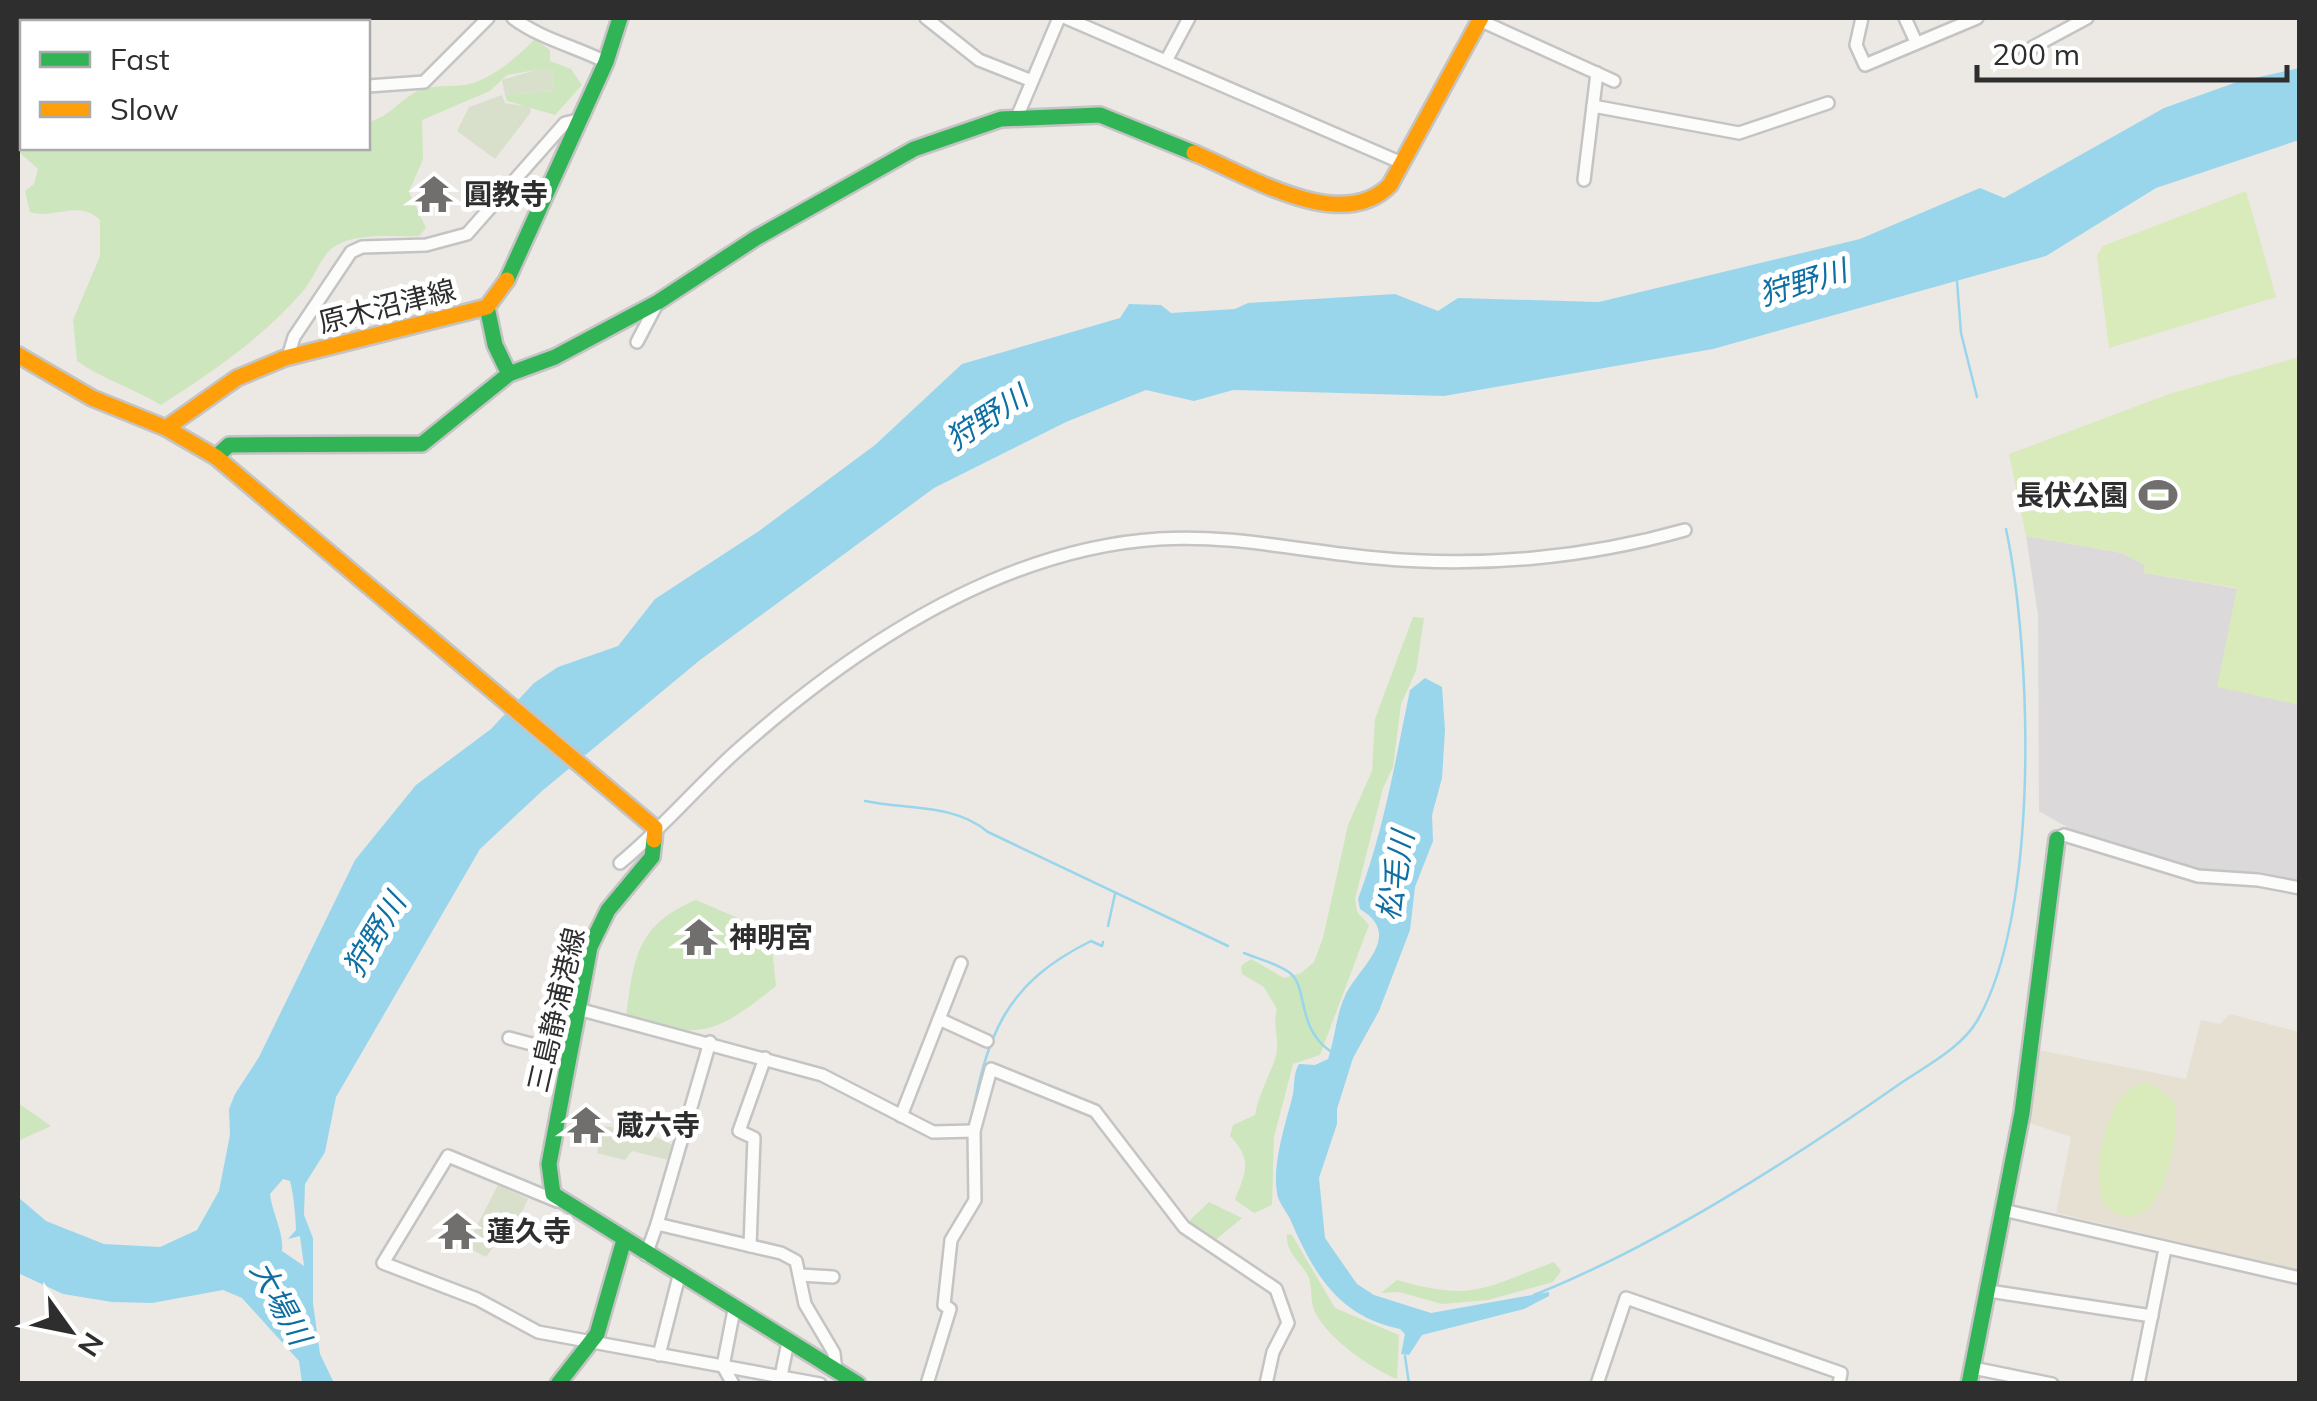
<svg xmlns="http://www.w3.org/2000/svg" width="2317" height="1401" viewBox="0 0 2317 1401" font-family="Mulish,'Noto Sans JP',sans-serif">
  <rect width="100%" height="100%" fill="#ece8e4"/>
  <path fill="#dcd9db" d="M2026,536L2122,553L2145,565L2144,573L2299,599V884L2243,872L2199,870L2140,855L2072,830L2039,811L2038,615Z"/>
  <path fill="#e6e0d3" d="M2230,1014L2299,1032V1270L2056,1213L2071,1137L2027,1122L2038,1050L2186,1079L2201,1020L2220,1024Z"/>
  <g fill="#cee6be">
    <path d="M18,18H148L154,22H22V148H368V122C390,117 396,103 414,93C432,83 451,88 469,84C494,78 518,56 535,39L550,50V61L571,69L582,85L555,115L507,101L505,95L554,91L553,71L542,69L507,75L490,91L422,120L423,159L409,192L426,228L419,236C393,237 358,232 335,246C322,254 314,278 304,290C264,337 213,371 161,405C133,388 104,380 77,361L73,320L100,256V220C78,199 54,220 30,212L25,191L34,184L38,169L18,151Z"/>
    <path d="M1413,617L1424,618L1416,671L1401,704L1393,767L1383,788L1355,899L1357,912L1369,925L1320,1055L1293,1064L1274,1137L1272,1205L1254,1213L1235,1200C1246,1171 1253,1160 1230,1136L1233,1125L1255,1115C1259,1094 1268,1079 1275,1059C1281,1042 1272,1027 1277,1009L1264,987L1242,974L1241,966L1251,959L1284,978L1301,973L1314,962L1323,938L1348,825L1372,771L1375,719Z"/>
    <path d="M696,900L745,921L753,937L772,948L776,986C714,1035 702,1040 626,1017C634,958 636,925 696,900Z"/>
    <path d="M18,1103L51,1126L18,1141Z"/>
    <path d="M1209,1202L1242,1218L1213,1242L1191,1227L1190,1220Z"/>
    <path d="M1287,1234L1292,1235L1335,1308L1399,1335L1397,1379C1372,1369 1328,1339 1315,1312C1309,1301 1314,1286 1307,1274C1299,1261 1285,1251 1287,1234Z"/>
    <path d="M1554,1262L1561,1271L1553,1282L1488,1300L1442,1304L1399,1292L1381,1293L1397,1280C1474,1302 1484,1288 1554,1262Z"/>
  </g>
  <g fill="#d8e0cc">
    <path d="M542,68L553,71L554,91L505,95L502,80Z"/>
    <path d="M502,95L505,103L530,107L531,112L495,159L457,131L469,107Z"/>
    <path d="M604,1126L647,1133L673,1145L669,1160L632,1151L625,1160L597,1153Z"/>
    <path d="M498,1185L528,1199L512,1233L505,1230L486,1257L466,1247Z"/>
  </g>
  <g fill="#d9eabb">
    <path d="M2246,191L2276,297L2109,348L2097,256L2103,246Z"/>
    <path d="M2299,357H2300L2299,705L2217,687L2237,588L2144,573L2145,565L2122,553L2026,536L2009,454L2169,394Z"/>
    <path d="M2149,1083L2174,1101C2183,1130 2161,1253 2105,1206C2089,1179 2105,1081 2149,1083Z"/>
  </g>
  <g fill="#99d6ec" fill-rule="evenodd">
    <path d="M2299,68V140L2156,188L2046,256L1713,349L1444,396L1233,390L1194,401L1146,390L1066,422L934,488L700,660L542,791L480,849L336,1097L325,1152L305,1184L304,1215L313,1238V1303L320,1354L334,1383H302L299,1361L242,1298L223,1290L152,1303L112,1302L63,1294L18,1273V1197L46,1221L104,1244L160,1247L197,1230L219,1191L230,1135L229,1109L235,1094L259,1057L355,860L416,785L491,729L534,683L558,667L618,646L655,599L759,531L875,445L962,364L1120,318L1129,304L1161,305L1171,313L1235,309L1248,303L1395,294L1438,311L1458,298L1599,302L1860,239L1980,188L2004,198L2164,108L2237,82ZM283,1179L290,1181C293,1190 296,1219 296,1230L288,1239L300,1236L304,1266L282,1251C284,1232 272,1213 270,1194Z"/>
    <path d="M1425,678L1442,687L1445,730L1442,778L1432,815L1433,841L1415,887L1410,930L1379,1011L1353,1058L1337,1109V1124L1319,1178L1325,1238L1357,1284L1374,1295L1431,1313L1549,1292V1296L1524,1309L1422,1335L1409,1355L1401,1354L1405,1334L1400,1329C1340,1317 1314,1275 1291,1221C1287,1212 1278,1202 1277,1193C1272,1163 1286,1123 1293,1094C1295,1083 1293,1074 1299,1064L1315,1065L1328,1059C1335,1039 1336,1015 1345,996C1358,967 1405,936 1360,909L1358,899C1384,830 1395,762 1410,690Z"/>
  </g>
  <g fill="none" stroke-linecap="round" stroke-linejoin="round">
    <g stroke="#99d6ec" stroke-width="2.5">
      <path d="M1957,281L1961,333L1977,397"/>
      <path d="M865,801C907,810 953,803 988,832L1228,946"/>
      <path d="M1108,926L1115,894"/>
      <path d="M1244,953C1258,959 1277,963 1290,973C1308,986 1296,1027 1330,1051"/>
      <path d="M970,1126C987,1035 1004,984 1091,941L1102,946L1103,942"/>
      <path d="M969,1134L970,1175"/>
      <path d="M972,1216L980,1202"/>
      <path d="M1534,1295C1659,1245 1791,1160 1901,1083C1926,1066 1961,1048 1977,1021C2040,914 2032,651 2006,529"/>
      <path d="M1405,1356L1409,1384"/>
    </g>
    <g stroke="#c5c4c5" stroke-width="16">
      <g id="street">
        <path d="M156,18L165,22"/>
        <path d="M513,18C541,39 574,46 606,62"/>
        <path d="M926,18L979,60L1032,81"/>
        <path d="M1066,18L1402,163"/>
        <path d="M1862,18L1856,45L1865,65L1977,18"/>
        <path d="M1905,18L1916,42"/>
        <path d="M1477,19L1614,81"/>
        <path d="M318,22L321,18"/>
        <path d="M2023,59L2033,47L2087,18"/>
        <path d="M1166,61L1189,18"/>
        <path d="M368,86L424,82L488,18"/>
        <path d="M1593,106L1739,133L1828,103"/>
        <path d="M1017,117L1059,18"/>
        <path d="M1584,180L1597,73"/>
        <path d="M637,342L658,302"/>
        <path d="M288,357L294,337L351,252L362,247L426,245L467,234L565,123L578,120"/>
        <path d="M2057,839L2064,835L2198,876L2258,880L2300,888"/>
        <path d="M620,863C663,828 698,785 740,748C855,646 1001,549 1159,539C1232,534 1306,552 1377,558C1479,568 1586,558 1685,530"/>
        <path d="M578,1009L822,1075L933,1132L974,1131"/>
        <path d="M939,1019L987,1041"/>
        <path d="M509,1038L569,1054"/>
        <path d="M901,1116L961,963"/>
        <path d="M557,1201L448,1156L383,1263L477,1299L538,1332L820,1384"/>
        <path d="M2003,1210L2300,1278"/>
        <path d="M657,1224L710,1042"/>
        <path d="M750,1246L754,1138L739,1131L765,1058"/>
        <path d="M646,1255L657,1224L781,1253L796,1261L805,1304L834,1353L836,1372"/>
        <path d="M800,1275L833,1277"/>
        <path d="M1989,1291L2152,1316"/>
        <path d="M659,1355L679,1276"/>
        <path d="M1973,1368L2052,1384"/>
        <path d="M781,1376L788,1342"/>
        <path d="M733,1384L723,1366L734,1310"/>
        <path d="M927,1384L950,1309L944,1305L951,1240L975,1200L974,1131L991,1069L1095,1111L1184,1227L1276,1289L1288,1323L1273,1352L1266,1384"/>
        <path d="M1597,1384L1626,1298L1841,1373L1839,1384"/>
        <path d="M2138,1384L2165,1249"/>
      </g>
    </g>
    <g stroke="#c5c4c5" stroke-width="20">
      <g id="fast">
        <path d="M507,280L606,62L620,18"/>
        <path d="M487,307L495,345L509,374"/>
        <path d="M216,457L229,445L422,444L509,374L555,357L658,302L756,238L914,149L1001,119L1100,115L1194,153"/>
        <path d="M654,840L652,857L608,910L590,947L549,1164L553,1194L858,1384"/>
        <path d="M558,1384L597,1334L624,1240"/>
        <path d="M1969,1384L2022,1113L2057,839"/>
      </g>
    </g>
    <g stroke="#c5c4c5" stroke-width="20">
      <g id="slow">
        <path d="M1194,153C1248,175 1341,235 1390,185L1481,18"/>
        <path d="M18,355L92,398L166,428L237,378L285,358L487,307L507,280"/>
        <path d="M166,428L216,457L655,828L654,840"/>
      </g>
    </g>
    <use href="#street" stroke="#fcfcfb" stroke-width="11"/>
    <use href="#fast" stroke="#30b455" stroke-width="15"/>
    <use href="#slow" stroke="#ff9f0a" stroke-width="15"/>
  </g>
  <defs>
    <g id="temple-bare" transform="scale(3)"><path d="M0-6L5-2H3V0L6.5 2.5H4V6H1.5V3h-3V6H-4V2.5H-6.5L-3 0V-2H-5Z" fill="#706f6e" stroke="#fff" stroke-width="2.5" paint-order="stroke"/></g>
    <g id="stadium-bare" transform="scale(3)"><path d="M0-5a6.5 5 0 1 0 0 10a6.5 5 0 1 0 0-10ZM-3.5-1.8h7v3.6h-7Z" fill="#706f6e" stroke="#fff" stroke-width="2.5" paint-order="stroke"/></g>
  </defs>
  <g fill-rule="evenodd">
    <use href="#temple-bare" x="434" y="194"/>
    <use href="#stadium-bare" x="2158" y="495"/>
    <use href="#temple-bare" x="699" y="937"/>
    <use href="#temple-bare" x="586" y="1125"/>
    <use href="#temple-bare" x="457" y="1231"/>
  </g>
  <g text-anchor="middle" stroke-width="10" stroke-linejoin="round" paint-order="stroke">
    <g font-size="28" font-weight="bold" fill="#2e2e2e" stroke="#fff" text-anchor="start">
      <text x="464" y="204">圓教寺</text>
      <text x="2128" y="505" text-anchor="end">長伏公園</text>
      <text x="729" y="947">神明宮</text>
      <text x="616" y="1135">蔵六寺</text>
      <text x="487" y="1241">蓮久寺</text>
    </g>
    <g font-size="28" fill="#2e2e2e" stroke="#fff">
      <text transform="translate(387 306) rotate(-14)" y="10">原木沼津線</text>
      <text transform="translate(556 1010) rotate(-77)" y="10">三島静浦港線</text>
    </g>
    <g font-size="30" font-style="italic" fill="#0d6fa3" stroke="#fff">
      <text transform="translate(1803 283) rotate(-17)" y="10">狩野川</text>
      <text transform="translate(987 418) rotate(-33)" y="10">狩野川</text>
      <text transform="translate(1396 876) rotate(-80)" y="10">松毛川</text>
      <text transform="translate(375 935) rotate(-59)" y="10">狩野川</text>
      <text transform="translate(280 1303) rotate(61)" y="10">大場川</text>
    </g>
  </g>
  <rect width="2317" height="1401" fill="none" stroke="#2e2e2e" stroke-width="40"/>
  <rect x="20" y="20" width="350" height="130" fill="#ffffff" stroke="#ababab" stroke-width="2.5"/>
  <rect x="40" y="52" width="50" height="15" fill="#30b455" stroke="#ababab" stroke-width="2.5"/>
  <text x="110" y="70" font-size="30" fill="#2e2e2e">Fast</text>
  <rect x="40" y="102" width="50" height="15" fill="#ff9f0a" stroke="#ababab" stroke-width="2.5"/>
  <text x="110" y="120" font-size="30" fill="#2e2e2e">Slow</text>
  <g transform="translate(70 1331) rotate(123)" stroke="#ffffff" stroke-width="8" paint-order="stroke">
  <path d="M0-8L18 38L0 25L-18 38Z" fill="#2e2e2e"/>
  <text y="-15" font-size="28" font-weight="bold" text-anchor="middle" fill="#2e2e2e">N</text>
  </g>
  <path d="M1977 65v15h310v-15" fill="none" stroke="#2e2e2e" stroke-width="5"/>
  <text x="1992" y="65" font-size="30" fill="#2e2e2e" stroke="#ffffff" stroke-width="8" paint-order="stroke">200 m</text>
</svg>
